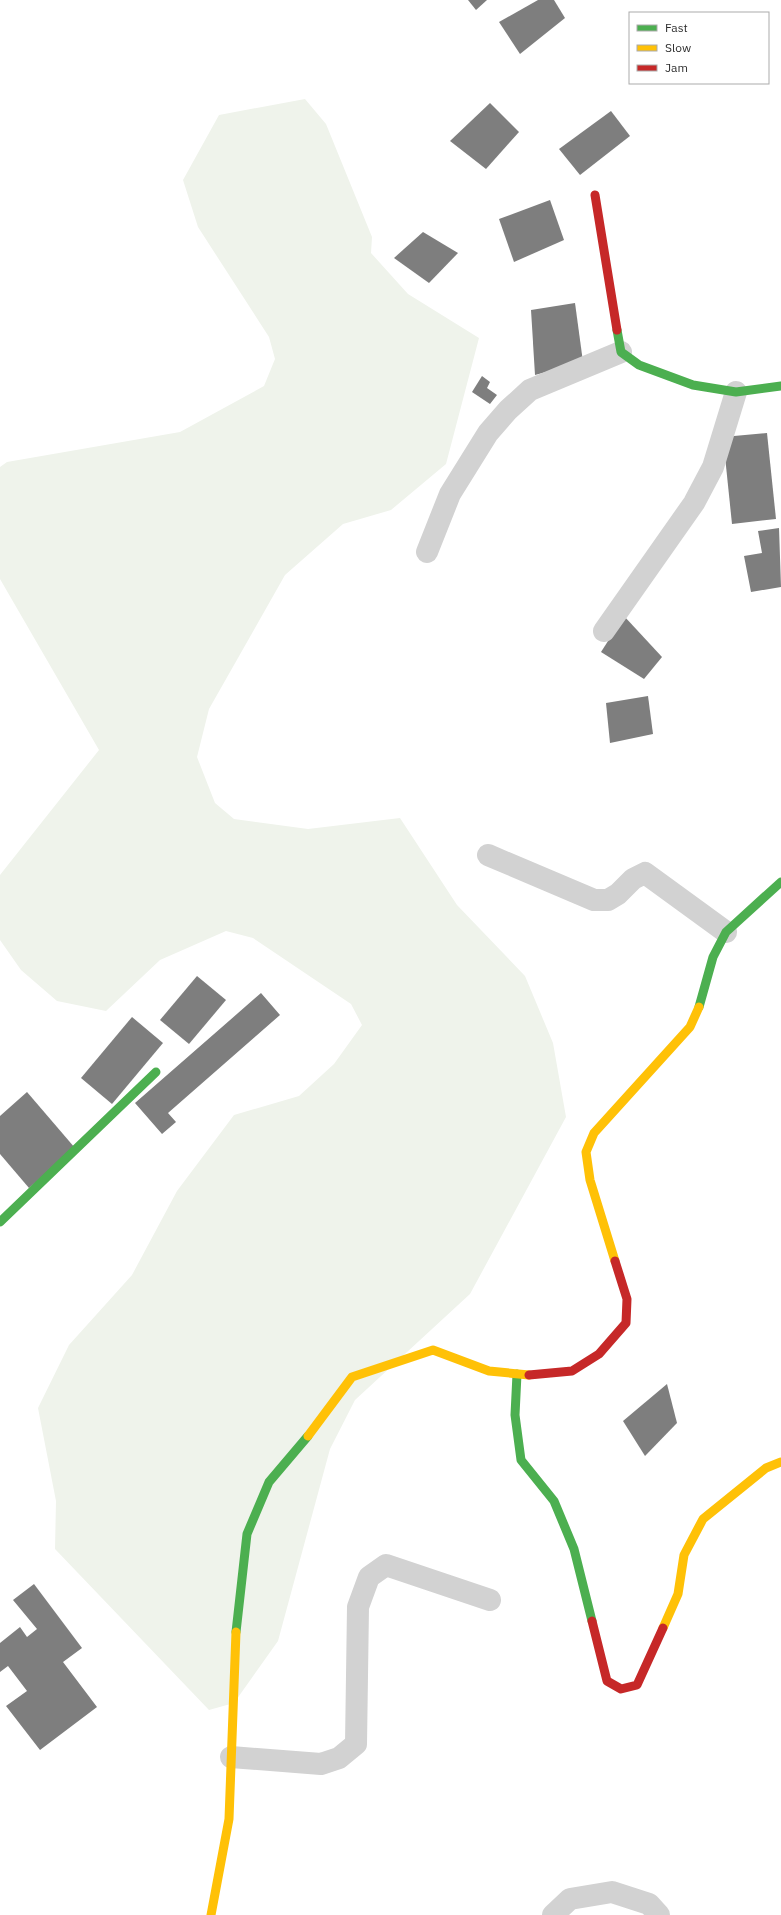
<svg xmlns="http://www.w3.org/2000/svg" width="781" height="1915" viewBox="0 0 781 1915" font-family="'IBM Plex Sans',sans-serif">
  <rect width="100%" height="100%" fill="#fff"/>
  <path fill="#eff3eb" d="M305,99L326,124L372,237L371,253L408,294L479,338L446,464L391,510L343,524L285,575L209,709L197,757L215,803L234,819L308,829L400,818L457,905L525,976L553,1043L566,1117L470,1294L355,1400L330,1449L278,1641L234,1703L209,1710L55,1549L56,1501L38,1408L69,1345L132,1275L177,1191L234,1115L299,1096L334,1064L362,1025L351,1004L253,938L226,931L160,960L106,1011L57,1001L21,970L0,940V875L99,750L0,579V467L7,462L180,432L264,386L275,359L269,337L198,227L183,180L219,115Z"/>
  <g fill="#7e7e7e">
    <path d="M468,0H487L476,10Z"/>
    <path d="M538,0H554L565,18L520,54L499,22Z"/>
    <path d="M490,103L519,132L486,169L450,141Z"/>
    <path d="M611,111L630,136L580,175L559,149Z"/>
    <path d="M550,200L564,240L514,262L499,219Z"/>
    <path d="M423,232L458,253L429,283L394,258Z"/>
    <path d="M575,303L583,362L535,375L531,310Z"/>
    <path d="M482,376L490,382L487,388L497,395L490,404L472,392Z"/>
    <path d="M767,433L776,519L732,524L723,437Z"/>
    <path d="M779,528L781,587L751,592L744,556L762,553L758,531Z"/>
    <path d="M624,616L662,657L644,679L601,652Z"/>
    <path d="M648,696L653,734L610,743L606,703Z"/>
    <path d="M197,976L226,1000L189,1044L160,1020Z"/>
    <path d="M261,993L280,1015L168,1113L176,1122L162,1134L135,1103Z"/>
    <path d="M132,1017L163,1043L112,1104L81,1078Z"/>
    <path d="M27,1092L75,1148L29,1188L0,1154V1116Z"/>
    <path d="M667,1384L677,1423L645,1456L623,1421Z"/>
    <path d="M34,1584L82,1648L63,1662L97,1707L40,1750L6,1706L27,1691L8,1666L0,1672V1643L20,1627L27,1637L37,1629L13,1600Z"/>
  </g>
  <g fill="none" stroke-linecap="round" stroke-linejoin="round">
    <g stroke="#d2d2d2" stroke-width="22">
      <path d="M427,552L450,494L488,433L508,410L530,390L621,352"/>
      <path d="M604,631L694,503L713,467L736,392"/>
      <path d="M488,855L594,900H608L618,894L633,879L645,873L726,932"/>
      <path d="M231,1757L321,1764L339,1758L356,1744L358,1607L369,1577L386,1565L490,1600"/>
      <path d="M553,1915L570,1899L612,1892L649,1904L659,1915"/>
    </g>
    <g stroke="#4caf50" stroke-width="9">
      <path d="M617,330L621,352L639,365L693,385L736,392L781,386"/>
      <path d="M699,1007L713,957L726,932L781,882"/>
      <path d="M0,1222L156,1072"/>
      <path d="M517,1374L515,1415L521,1460L554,1501L574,1549L592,1621"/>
      <path d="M236,1632L247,1534L269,1482L308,1436"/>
    </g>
    <g stroke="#ffc107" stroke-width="9">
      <path d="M615,1261L590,1180L586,1152L594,1133L690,1027L699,1007"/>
      <path d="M308,1436L352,1377L433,1350L489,1371L529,1375"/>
      <path d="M663,1628L678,1594L684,1555L703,1519L766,1468L781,1462"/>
      <path d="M211,1915L229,1819L236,1632"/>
    </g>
    <g stroke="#c62828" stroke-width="9">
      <path d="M595,195L617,330"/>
      <path d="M529,1375L572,1371L599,1354L626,1323L627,1299L615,1261"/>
      <path d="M592,1621L607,1681L621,1689L637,1685L663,1628"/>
    </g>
  </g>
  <rect x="629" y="12" width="140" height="72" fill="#ffffff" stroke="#ababab"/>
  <rect x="637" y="25" width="20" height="6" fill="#4caf50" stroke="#ababab"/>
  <text x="665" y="32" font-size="12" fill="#2d2d2d">Fast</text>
  <rect x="637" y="45" width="20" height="6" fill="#ffc107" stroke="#ababab"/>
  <text x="665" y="52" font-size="12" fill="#2d2d2d">Slow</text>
  <rect x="637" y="65" width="20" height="6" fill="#c62828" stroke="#ababab"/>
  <text x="665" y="72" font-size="12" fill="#2d2d2d">Jam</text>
</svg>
